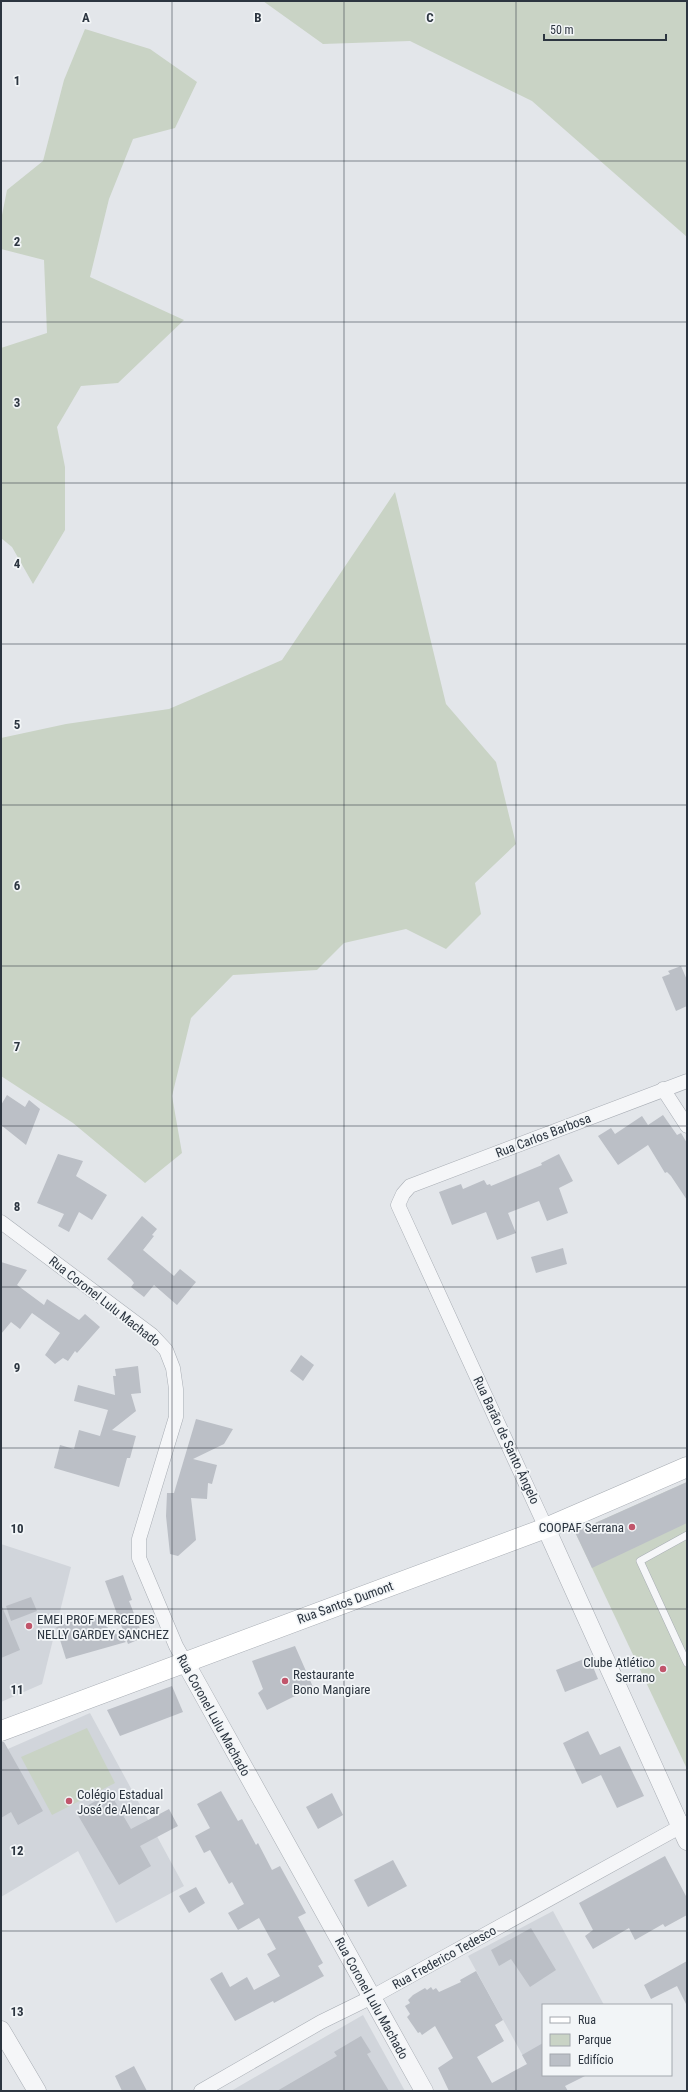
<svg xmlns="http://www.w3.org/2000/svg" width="688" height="2092" viewBox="0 0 688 2092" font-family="'Roboto Condensed',sans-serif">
  <rect width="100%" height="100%" fill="#e3e6ea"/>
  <g fill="#d1d5db">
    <path d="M1,1544L71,1567L42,1684L1,1702Z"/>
    <path d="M90,1713L184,1886L116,1923L78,1851L1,1897V1752Z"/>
    <path d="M553,1911L604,2005H543V2075L540,2087L468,1956Z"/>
    <path d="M363,2015L405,2091H231Z"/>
  </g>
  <g fill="#c9d3c5">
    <path d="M263,1H687V237L532,101L410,41L323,44Z"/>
    <path d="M85,29L150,49L197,82L175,128L133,139L109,199L90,277L184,320L118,383L81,386L57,427L65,467V530L33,584L12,547L1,538V348L47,333L44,260L1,249V220L7,190L43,161L64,80Z"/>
    <path d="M395,492L446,704L496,762L516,844L475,883L481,914L446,949L406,929L344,943L317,970L233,975L191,1018L172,1096L182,1153L145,1183L73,1123L1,1076V738L66,724L169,709L282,660Z"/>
    <path d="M687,1482V1769L575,1532Z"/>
    <path d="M87,1728L115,1783L52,1815L21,1757Z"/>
  </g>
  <g fill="#bbbfc6">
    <path d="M681,966L687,980V1006L676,1011L662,977L670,974L668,971Z"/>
    <path d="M7,1095L25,1107L29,1100L40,1109L26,1145L1,1125V1105Z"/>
    <path d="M663,1115L677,1135L681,1133L687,1143V1200L671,1176L667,1172L665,1173L648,1145L618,1165L598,1136L611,1128L615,1134L642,1116L648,1125Z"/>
    <path d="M58,1154L83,1161L76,1176L107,1195L92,1220L79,1212L69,1232L58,1226L64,1214L37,1203Z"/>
    <path d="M559,1154L573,1181L559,1188L568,1213L547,1221L539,1201L508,1213L516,1233L497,1240L486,1212L452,1225L439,1192L461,1184L463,1189L484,1180L487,1185L490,1184L491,1186L542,1165L541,1163Z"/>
    <path d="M142,1216L157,1229L152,1235L154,1236L143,1250L174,1276L180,1269L196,1282L177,1305L154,1285L144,1297L131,1287L134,1283L131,1279L107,1259Z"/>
    <path d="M563,1248L567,1264L536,1273L531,1257Z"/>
    <path d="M1,1262L27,1270L17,1285L44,1305L47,1299L79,1320L85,1314L100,1327L77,1353L75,1351L68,1361L63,1358L55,1364L45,1355L60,1333L32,1313L20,1329L11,1322L1,1334Z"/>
    <path d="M301,1355L314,1365L303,1381L290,1371Z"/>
    <path d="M138,1366L141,1393L131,1394L136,1411L112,1430L136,1436L130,1458H127L119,1487L54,1468L60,1445L74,1449L79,1430L100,1436L108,1410L74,1401L78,1385L115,1395L113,1376H116L115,1369Z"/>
    <path d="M196,1419L233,1429L224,1444L193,1459L217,1465L212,1484L208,1483L207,1499L191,1498L196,1540L178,1556L170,1554L166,1516L167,1493H174Z"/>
    <path d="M687,1482V1523L592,1568L575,1532Z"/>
    <path d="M123,1575L132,1600L129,1601L141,1631L138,1633L140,1639L128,1644L105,1581Z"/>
    <path d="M31,1597L37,1611L11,1621L6,1606Z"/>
    <path d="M1,1604L20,1650L1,1658Z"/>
    <path d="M92,1615L126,1642L66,1659L56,1627Z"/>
    <path d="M295,1646L313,1687L267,1710L258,1693L263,1689L252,1661Z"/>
    <path d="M589,1657L598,1679L565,1692L556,1670Z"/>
    <path d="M172,1686L183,1712L120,1736L107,1710Z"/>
    <path d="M588,1731L600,1755L620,1746L644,1796L617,1808L601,1775L582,1784L563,1743Z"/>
    <path d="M1,1742H4L43,1811L18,1825L11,1812L1,1818Z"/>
    <path d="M221,1791L238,1821L242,1819L256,1845L258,1843L272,1870L280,1866L306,1913L298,1917L323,1963L318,1966L324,1976L274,2003L273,2001L235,2021L210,1979L222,1972L230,1987L247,1977L254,1990L280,1976L267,1954L276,1949L259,1918L238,1930L228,1913L244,1904L232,1882L229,1884L210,1850L204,1853L195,1836L210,1828L197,1804Z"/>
    <path d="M110,1793L131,1829L169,1809L178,1826L140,1846L151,1866L119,1885L76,1812Z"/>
    <path d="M332,1793L343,1815L318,1829L306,1807Z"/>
    <path d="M665,1856L687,1898V1915L665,1927L663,1924L635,1940L629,1928L593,1949L585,1936L593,1930L579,1903Z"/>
    <path d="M393,1860L407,1886L368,1907L354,1880Z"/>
    <path d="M196,1887L205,1903L189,1913L179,1896Z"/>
    <path d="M531,1928L556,1970L530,1987L511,1959L499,1966L491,1950Z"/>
    <path d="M687,1961V2006L677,1986L651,1999L644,1985Z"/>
    <path d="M476,1971L503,2020L495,2025L504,2041L477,2057L492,2083L527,2064L522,2055L543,2043V2075H587L565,2086L568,2091H449L438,2068L453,2058L435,2026L422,2035L420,2032L418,2033L407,2017L410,2014L405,2006L410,2003L408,2000L413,1995L425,1988L427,1990L431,1987L433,1990L436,1988L439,1992L461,1982L460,1980Z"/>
    <path d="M361,2036L371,2052L367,2054L389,2091H277L337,2056L334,2052Z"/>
    <path d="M134,2066L147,2091H122L115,2076Z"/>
  </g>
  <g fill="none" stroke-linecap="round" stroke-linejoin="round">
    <g stroke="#a8adb4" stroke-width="8">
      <path id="service" d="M687,1535L640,1561L687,1663"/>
    </g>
    <g stroke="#a8adb4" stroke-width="15">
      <g id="minor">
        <path d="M663,1089L687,1126"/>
        <path d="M1,1222L152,1335L166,1350L173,1368L176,1389V1417L139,1539V1558L176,1646L185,1662"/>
        <path d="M546,1528L398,1205L403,1194L410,1186L687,1081"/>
        <path d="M201,2091L321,2022L372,1997L687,1823"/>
      </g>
    </g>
    <g stroke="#a8adb4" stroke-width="19">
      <g id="tertiary">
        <path d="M546,1528L687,1841"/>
        <path d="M185,1662L424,2091"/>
        <path d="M1,2030L37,2091"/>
      </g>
    </g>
    <g stroke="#a8adb4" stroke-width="21">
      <path id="secondary" d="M1,1731L546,1528L687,1467"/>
    </g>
    <use href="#service" stroke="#f5f6f8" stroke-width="7"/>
    <use href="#minor" stroke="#f5f6f8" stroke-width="14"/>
    <use href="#tertiary" stroke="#f5f6f8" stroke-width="18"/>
    <use href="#secondary" stroke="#fff" stroke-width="20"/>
  </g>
  <path fill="none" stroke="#2c3540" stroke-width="1" stroke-opacity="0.55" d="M172,1V2091M344,1V2091M516,1V2091M1,161H687M1,322H687M1,483H687M1,644H687M1,805H687M1,966H687M1,1126H687M1,1287H687M1,1448H687M1,1609H687M1,1770H687M1,1931H687"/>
  <g fill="#c1556b" stroke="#f2f5f7" stroke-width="1.5">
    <circle cx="632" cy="1527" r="4"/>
    <circle cx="29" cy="1626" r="4"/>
    <circle cx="663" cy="1669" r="4"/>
    <circle cx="285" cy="1681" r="4"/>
    <circle cx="69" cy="1801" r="4"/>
  </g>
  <g text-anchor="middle" stroke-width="3.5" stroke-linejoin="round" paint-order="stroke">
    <g font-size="13" fill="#2c3540" stroke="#f2f5f7">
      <text transform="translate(543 1135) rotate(-21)" y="5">Rua Carlos Barbosa</text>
      <text transform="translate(105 1301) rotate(38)" y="5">Rua Coronel Lulu Machado</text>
      <text transform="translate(507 1440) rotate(65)" y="5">Rua Barão de Santo Ângelo</text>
      <text transform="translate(345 1602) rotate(-20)" y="5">Rua Santos Dumont</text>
      <text transform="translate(214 1715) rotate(61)" y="5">Rua Coronel Lulu Machado</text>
      <text transform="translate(444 1957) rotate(-29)" y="5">Rua Frederico Tedesco</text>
      <text transform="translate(372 1998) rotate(61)" y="5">Rua Coronel Lulu Machado</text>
    </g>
    <g font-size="13" fill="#2c3540" stroke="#f2f5f7" text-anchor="start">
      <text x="624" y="1532" text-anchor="end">COOPAF Serrana</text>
      <text x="37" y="1624">EMEI PROF MERCEDES<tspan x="37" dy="15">NELLY GARDEY SANCHEZ</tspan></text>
      <text x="655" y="1667" text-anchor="end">Clube Atlético<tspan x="655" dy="15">Serrano</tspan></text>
      <text x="293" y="1679">Restaurante<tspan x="293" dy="15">Bono Mangiare</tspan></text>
      <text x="77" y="1799">Colégio Estadual<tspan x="77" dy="15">José de Alencar</tspan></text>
    </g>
  </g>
  <g font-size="13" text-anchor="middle" font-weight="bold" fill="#2c3540" stroke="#f2f5f7" stroke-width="3.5" stroke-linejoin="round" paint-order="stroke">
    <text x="86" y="22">A</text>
    <text x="258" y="22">B</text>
    <text x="430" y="22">C</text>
    <text x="17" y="85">1</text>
    <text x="17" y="246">2</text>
    <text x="17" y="407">3</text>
    <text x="17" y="568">4</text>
    <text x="17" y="729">5</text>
    <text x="17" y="890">6</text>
    <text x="17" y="1051">7</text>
    <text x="17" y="1211">8</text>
    <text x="17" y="1372">9</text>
    <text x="17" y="1533">10</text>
    <text x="17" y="1694">11</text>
    <text x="17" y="1855">12</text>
    <text x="17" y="2016">13</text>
  </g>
  <rect width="688" height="2092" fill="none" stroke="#2c3540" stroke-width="4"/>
  <rect x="542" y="2004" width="130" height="72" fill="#f2f5f7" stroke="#a3a8ae"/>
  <rect x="550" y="2017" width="20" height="6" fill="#ffffff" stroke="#a3a8ae"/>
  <text x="578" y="2024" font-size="12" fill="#2c3540">Rua</text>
  <rect x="550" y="2034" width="20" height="12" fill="#c9d3c5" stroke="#a3a8ae"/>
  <text x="578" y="2044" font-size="12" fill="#2c3540">Parque</text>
  <rect x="550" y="2054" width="20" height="12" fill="#bbbfc6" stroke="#a3a8ae"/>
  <text x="578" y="2064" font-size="12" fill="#2c3540">Edifício</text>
  <path d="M544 34v6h122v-6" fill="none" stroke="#2c3540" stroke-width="2"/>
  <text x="550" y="34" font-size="12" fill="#2c3540" stroke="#f2f5f7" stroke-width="3" paint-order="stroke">50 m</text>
</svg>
